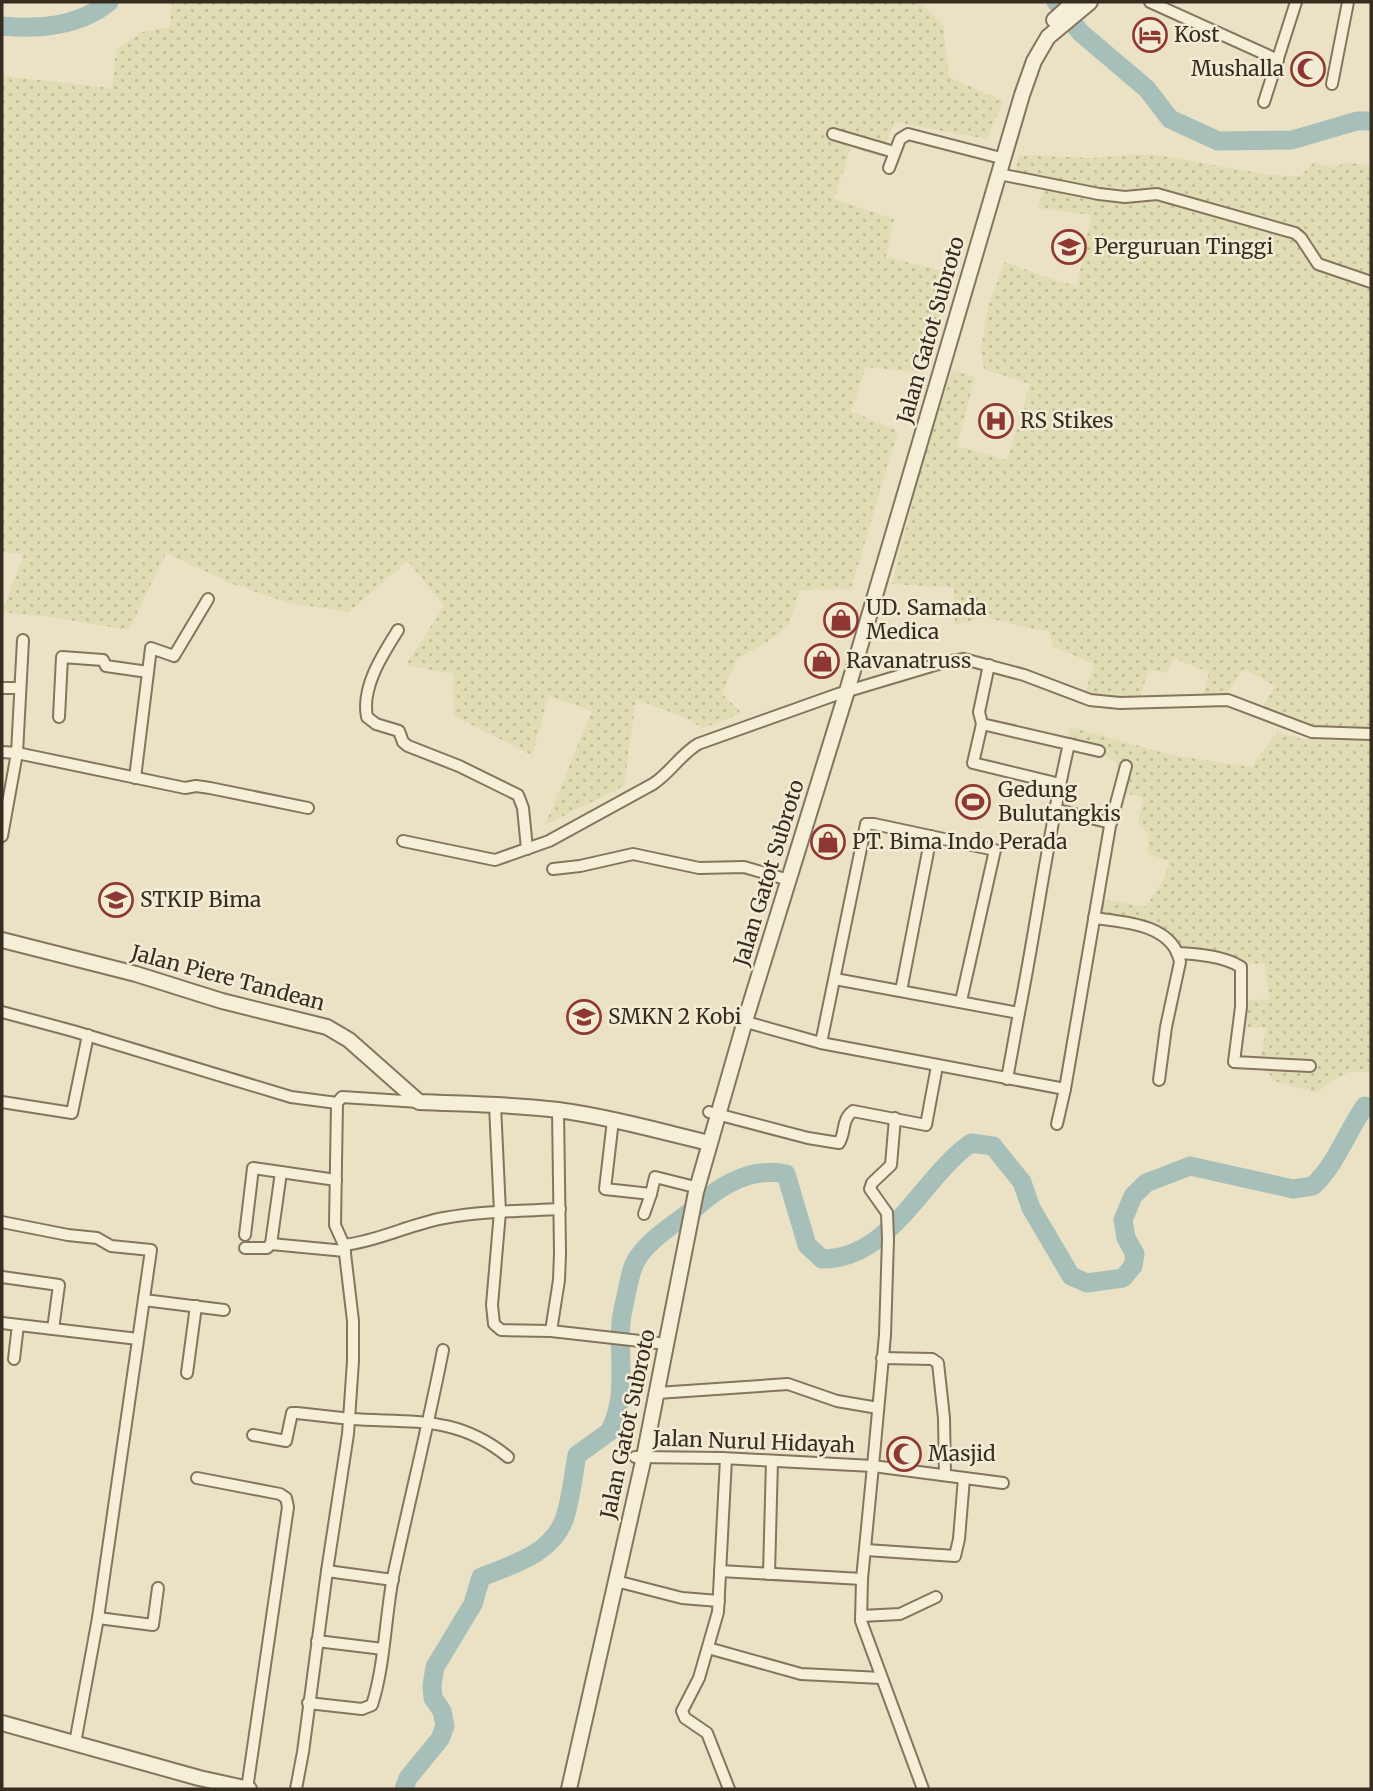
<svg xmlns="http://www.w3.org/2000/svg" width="1373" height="1791" viewBox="0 0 1373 1791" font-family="Merriweather,serif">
  <defs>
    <pattern id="farmland-dots" width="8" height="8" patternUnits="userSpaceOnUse" patternTransform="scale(1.75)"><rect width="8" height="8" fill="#e0dcb4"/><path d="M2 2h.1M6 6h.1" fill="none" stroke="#c1bd9a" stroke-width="1.8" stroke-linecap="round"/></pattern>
  </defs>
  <rect width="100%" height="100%" fill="#ebe2c6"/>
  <g fill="url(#farmland-dots)">
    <path d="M172,2H920L943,24L949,77L1003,101L987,139L894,122L881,157L851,147L834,199L894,219L886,257L955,274L920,373L866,367L851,411L898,431L851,589L800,590L790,623L769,641L737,659L722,694L742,713L703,728L683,717L636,699L624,786L545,825L592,711L549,696L532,755L454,716L453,674L406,665L444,606L408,561L349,612L289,603L230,583L166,553L129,630L51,617L2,612L24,554L2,552V76L112,88L116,49L142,32L170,27Z"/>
    <path d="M1152,154L1270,175L1301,176L1314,162L1332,168L1347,162L1371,166V730L1313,729L1288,721L1263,707L1275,686L1244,669L1225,696L1203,694L1209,672L1173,658L1167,673L1149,670L1140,696L1114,697L1085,693L1094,664L1052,646L1049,631L1032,629L984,617L955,625L954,588L892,584L927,444L952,370L975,377L957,446L1007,460L1030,384L984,369L981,347L989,303L1005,262L1048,278L1077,286L1091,215L1038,208L1044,189L1012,181L1019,155L1091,158Z"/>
    <path d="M1070,727L1172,755L1251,767L1277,732L1302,739L1371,741V1072H1349L1332,1080L1317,1093L1275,1081L1259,1061L1267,1028L1235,1026L1238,1001L1269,999L1265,964L1231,963L1172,951L1147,928L1089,917L1092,897L1145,907L1164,879L1169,861L1148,854V835L1138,823L1143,798L1116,790L1121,773L1116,762L1107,756L1067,745Z"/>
  </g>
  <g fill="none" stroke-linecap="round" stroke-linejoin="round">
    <g stroke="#a7bfb9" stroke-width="19">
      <path d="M1056,2L1081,33L1147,89L1170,119L1218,141L1292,140L1357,121H1371"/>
      <path d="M2,26C38,30 80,26 109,2"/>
      <path d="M404,1789L408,1778L440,1739L445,1726L442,1711L433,1698L432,1685L435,1667L473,1604L481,1577C512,1565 551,1554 564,1520C571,1500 573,1476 577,1455L609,1432C628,1398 618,1359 621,1322C622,1312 625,1301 627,1291C630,1279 631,1266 639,1256C654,1235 680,1221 700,1204C724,1183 753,1167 786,1174L807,1245L822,1259C891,1259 921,1178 971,1143L993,1146L1022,1182L1031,1208L1071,1276L1087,1283L1123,1278L1133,1266L1135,1254L1126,1238L1123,1220L1133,1196L1146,1183L1190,1166L1293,1189L1313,1186C1337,1163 1346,1133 1365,1106L1371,1107"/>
    </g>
    <g stroke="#84755d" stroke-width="14">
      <g id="minor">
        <path d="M1150,2L1278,60"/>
        <path d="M1332,84L1348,2"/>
        <path d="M1264,102L1296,2"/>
        <path d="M833,134L894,152"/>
        <path d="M889,168L900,139L908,134L997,157"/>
        <path d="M999,174L1099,194L1125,197L1157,194L1295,233L1301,238L1318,264L1371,282"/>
        <path d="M398,630C383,654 361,687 367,717L376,724L399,731L403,742L408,746L459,766L518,795L523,808L527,849"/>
        <path d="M2,688H20"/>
        <path d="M59,717L62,657L103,660L106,666L148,672"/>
        <path d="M982,724L979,712L989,665"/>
        <path d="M2,752L17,753L185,788L196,786L210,788L308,808"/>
        <path d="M135,778L151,648L174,656L208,599"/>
        <path d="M1060,784L973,763L982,724L1099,751"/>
        <path d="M1054,809L1111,823"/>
        <path d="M2,836L17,753L23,640"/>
        <path d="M403,841L495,860L549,841L653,784C670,773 680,755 698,744L838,694L945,662L964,659L1024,675L1090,700L1120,703L1228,700L1312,732L1371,734"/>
        <path d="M553,869L580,866L633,854L699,868L744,867L782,878"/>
        <path d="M1094,918C1124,922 1173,924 1180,962L1166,1027L1159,1080"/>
        <path d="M1177,953C1197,954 1224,956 1241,967V1007L1234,1062L1310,1066"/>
        <path d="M835,979L1019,1013L1007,1079"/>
        <path d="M901,991L931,836"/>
        <path d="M2,1012L73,1031L291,1097L337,1103"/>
        <path d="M1019,1013C1037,923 1048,833 1069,744"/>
        <path d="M739,1020L821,1043L1065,1089L1110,826L1126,766"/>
        <path d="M821,1043L866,824H874L995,850L961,1001"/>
        <path d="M2,1102L72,1113L88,1035"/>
        <path d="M495,1105L500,1212L492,1305L494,1324L501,1330L551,1331L658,1343"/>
        <path d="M709,1112L808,1138L839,1143C846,1132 841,1120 853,1111L926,1125L937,1066"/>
        <path d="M895,1118L891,1165L872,1183L870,1189L887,1213L888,1239L885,1335L873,1466L1003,1483"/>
        <path d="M613,1120L605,1189L651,1194L655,1177L691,1186"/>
        <path d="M1057,1124L1065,1089"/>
        <path d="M644,1214L651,1194"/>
        <path d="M2,1222L68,1235L97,1238L111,1246L151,1250L98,1618L75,1743"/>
        <path d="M245,1235L253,1168L336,1180"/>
        <path d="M271,1244L281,1172"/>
        <path d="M344,1245C379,1241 410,1224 444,1218C482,1211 521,1211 560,1209"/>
        <path d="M245,1248H267L271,1244L345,1251"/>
        <path d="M2,1277L59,1285L53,1329"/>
        <path d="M144,1300L224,1310"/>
        <path d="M2,1323L138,1339"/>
        <path d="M551,1331L559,1280L560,1253L558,1110"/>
        <path d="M882,1358L932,1359L938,1363L944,1418L945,1475"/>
        <path d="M14,1359L18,1325"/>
        <path d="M187,1373L196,1306"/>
        <path d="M657,1393L788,1384L837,1401L878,1408"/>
        <path d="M253,1435L286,1441L292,1413H297C315,1415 333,1417 351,1419C413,1423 457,1415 508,1457"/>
        <path d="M635,1457L722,1458L873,1466L862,1579L861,1621L923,1789"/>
        <path d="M726,1459L718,1612L699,1678L682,1711L685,1718L707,1733L729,1789"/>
        <path d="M197,1478L280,1494L286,1498L288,1507L247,1789"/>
        <path d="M866,1550L955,1556L959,1539L964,1478"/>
        <path d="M327,1571L393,1580"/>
        <path d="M720,1571L862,1579"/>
        <path d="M769,1574L772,1461"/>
        <path d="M616,1581L682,1598L719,1601"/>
        <path d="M861,1616L900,1614L936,1597"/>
        <path d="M98,1618L153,1625L158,1588"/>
        <path d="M317,1641L383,1649"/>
        <path d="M708,1648L801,1674L881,1678"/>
        <path d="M308,1703L362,1709L372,1705C385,1664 385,1619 393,1577C409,1502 428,1427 443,1350"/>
        <path d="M296,1789L303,1752L327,1571L348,1434L353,1361V1321L344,1245L335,1225L337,1103L342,1097L419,1102"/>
      </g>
    </g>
    <g stroke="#84755d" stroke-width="18">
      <g id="tertiary">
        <path d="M1054,20L1074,2"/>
        <path d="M2,940L136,974L222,1001L327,1027L349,1040L419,1102C465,1104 512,1104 558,1110C609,1117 659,1131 709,1143"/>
        <path d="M2,1723L199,1778L249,1789"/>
        <path d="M569,1789L644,1457L696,1192L745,1021L847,691L1022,95L1034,61L1048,37L1090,2"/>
      </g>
    </g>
    <use href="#minor" stroke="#f6efd8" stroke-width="10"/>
    <use href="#tertiary" stroke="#f6efd8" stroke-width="14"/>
  </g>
  <defs>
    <g id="hotel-ring" transform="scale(1.75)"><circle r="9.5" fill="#f3ecd5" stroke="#8f3732" stroke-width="1.5"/><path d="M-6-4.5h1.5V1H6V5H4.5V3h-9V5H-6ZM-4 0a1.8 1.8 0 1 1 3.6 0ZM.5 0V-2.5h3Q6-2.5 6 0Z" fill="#8f3732"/></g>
    <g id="mosque-ring" transform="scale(1.75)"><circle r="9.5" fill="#f3ecd5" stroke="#8f3732" stroke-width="1.5"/><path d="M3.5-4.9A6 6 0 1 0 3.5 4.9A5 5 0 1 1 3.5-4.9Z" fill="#8f3732"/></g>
    <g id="university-ring" transform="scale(1.75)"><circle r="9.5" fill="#f3ecd5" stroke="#8f3732" stroke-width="1.5"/><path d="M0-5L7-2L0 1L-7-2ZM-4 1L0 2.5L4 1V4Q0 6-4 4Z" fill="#8f3732"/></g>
    <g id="hospital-ring" transform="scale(1.75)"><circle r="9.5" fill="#f3ecd5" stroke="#8f3732" stroke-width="1.5"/><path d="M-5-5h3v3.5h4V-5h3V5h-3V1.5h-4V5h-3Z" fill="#8f3732"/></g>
    <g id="shop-ring" transform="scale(1.75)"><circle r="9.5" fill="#f3ecd5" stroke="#8f3732" stroke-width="1.5"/><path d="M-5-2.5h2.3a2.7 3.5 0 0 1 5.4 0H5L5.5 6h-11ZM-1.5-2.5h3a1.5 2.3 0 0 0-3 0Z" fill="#8f3732"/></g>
    <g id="stadium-ring" transform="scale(1.75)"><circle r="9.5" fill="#f3ecd5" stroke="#8f3732" stroke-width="1.5"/><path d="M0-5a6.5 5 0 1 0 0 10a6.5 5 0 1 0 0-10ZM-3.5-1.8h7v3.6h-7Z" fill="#8f3732"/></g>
    <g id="school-ring" transform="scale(1.75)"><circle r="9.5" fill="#f3ecd5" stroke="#8f3732" stroke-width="1.5"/><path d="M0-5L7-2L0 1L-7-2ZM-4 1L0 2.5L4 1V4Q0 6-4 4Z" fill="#8f3732"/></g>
  </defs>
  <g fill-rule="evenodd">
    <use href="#hotel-ring" x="1150" y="35"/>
    <use href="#mosque-ring" x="1308" y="69"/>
    <use href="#university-ring" x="1069" y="247"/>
    <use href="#hospital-ring" x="996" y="421"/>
    <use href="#shop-ring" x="841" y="620"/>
    <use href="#shop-ring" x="822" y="661"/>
    <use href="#stadium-ring" x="973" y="802"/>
    <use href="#shop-ring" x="828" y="842"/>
    <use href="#university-ring" x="116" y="900"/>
    <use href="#school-ring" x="584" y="1017"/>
    <use href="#mosque-ring" x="904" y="1454"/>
  </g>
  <g text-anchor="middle" stroke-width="5" stroke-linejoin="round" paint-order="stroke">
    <g font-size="21" fill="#362c20" stroke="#f3ecd5" text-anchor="start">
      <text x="1174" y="42">Kost</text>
      <text x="1284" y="76" text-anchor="end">Mushalla</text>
      <text x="1094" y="254">Perguruan Tinggi</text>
      <text x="1020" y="428">RS Stikes</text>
      <text x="866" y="615">UD. Samada<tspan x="866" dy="24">Medica</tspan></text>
      <text x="846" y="668">Ravanatruss</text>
      <text x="998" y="797">Gedung<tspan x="998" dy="24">Bulutangkis</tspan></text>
      <text x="852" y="849">PT. Bima Indo Perada</text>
      <text x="140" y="907">STKIP Bima</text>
      <text x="608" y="1024">SMKN 2 Kobi</text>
      <text x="928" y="1461">Masjid</text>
    </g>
    <g font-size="21" fill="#362c20" stroke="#f3ecd5">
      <text transform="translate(931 330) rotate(-74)" y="7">Jalan Gatot Subroto</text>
      <text transform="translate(769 873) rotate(-73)" y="7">Jalan Gatot Subroto</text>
      <text transform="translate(228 978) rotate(15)" y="7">Jalan Piere Tandean</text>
      <text transform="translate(628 1424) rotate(-78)" y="7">Jalan Gatot Subroto</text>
      <text transform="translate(754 1442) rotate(2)" y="7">Jalan Nurul Hidayah</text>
    </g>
  </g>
  <rect width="1373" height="1791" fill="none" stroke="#362c20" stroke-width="7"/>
</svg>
